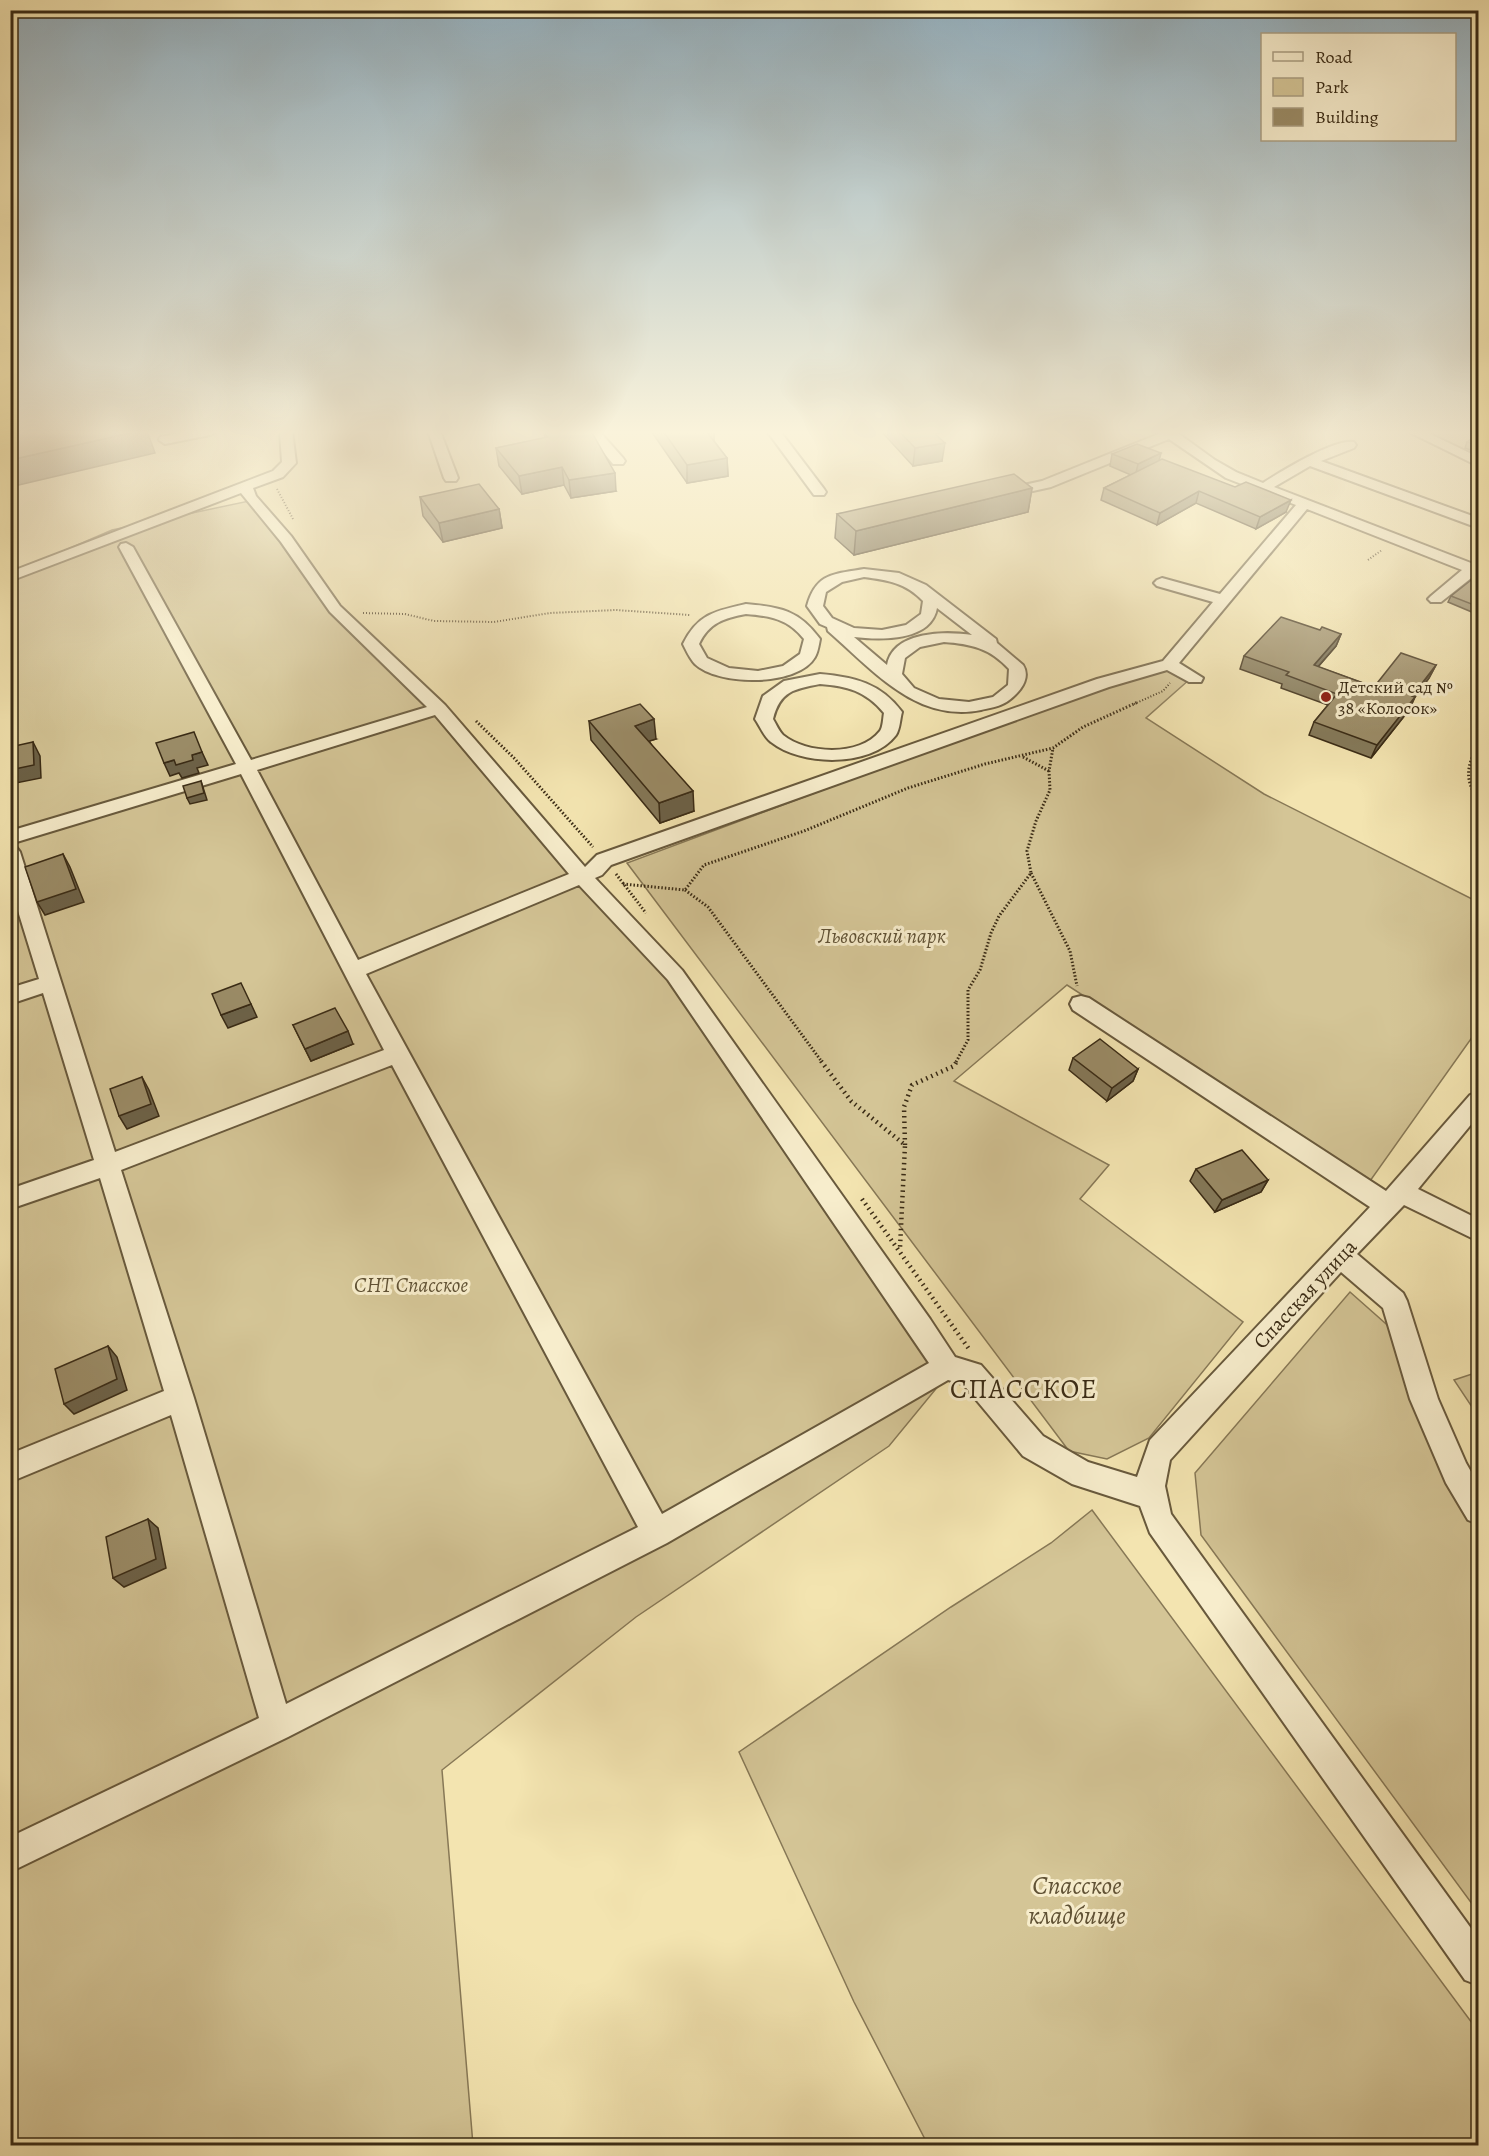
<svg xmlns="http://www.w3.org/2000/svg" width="1489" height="2156" viewBox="0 0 1489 2156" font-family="Alegreya,serif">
  <rect width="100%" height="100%" fill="#f3e4b0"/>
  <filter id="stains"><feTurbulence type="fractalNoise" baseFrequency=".00333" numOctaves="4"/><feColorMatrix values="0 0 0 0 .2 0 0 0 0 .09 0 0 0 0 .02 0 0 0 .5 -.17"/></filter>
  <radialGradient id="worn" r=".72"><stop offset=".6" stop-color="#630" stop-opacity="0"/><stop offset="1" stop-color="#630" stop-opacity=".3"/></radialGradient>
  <g fill="#d4c596" stroke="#877856" stroke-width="1.5">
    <path d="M1416,431H1478V459Z"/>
    <path d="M249,501L394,672L564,845L679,971L958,1362L889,1446L636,1617L442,1770L473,2145H11L10,574L112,530Z"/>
    <path d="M1161,664L1190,679L1146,718L1264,794L1478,902V1029L1370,1181L1067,985L954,1081L1109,1165L1080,1199L1243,1322L1149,1438L1107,1459L1069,1451L627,863Z"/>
    <path d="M1350,1292L1394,1331L1453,1486L1478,1528V1912L1201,1535L1195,1473Z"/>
    <path d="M1478,1372V1416L1454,1380Z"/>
    <path d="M1092,1510L1478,2031V2145H928L854,2002L739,1752L951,1607L1051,1543Z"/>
  </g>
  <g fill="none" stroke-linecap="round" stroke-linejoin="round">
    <g stroke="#68593c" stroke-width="4">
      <g id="minor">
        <path d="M190,431H216L210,435L165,444L159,440L160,437Z"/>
        <path d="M280,431H292L296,463L283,477L253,488L256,496L291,536L340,606L445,705L585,867L597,855L1097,679L1163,661L1213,602L1157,586L1154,583L1157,580L1162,578L1220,594L1296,505L1226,478L1169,439L1051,487L1001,498L994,494L996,491L1042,481L1161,433L1160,431H1175L1215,460L1236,472L1263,483C1280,472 1335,438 1354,442L1356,445L1354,448L1321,461L1478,518V527L1473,526L1310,466L1274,487L1471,563L1478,561V575H1475L1441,602H1431L1428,599L1431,596L1462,570L1307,509L1179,663L1203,678L1201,682H1189L1167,670L1109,687L611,865L602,875L595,878L682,970L930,1319L955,1357L981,1365L1043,1436L1088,1462L1137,1477L1150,1440L1370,1207L1073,1010L1070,1004L1073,998L1081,996L1089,998L1386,1191L1470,1095L1478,1092V1116L1418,1189L1478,1219V1241L1404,1205L1357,1254L1403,1293L1407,1301L1438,1399L1466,1463L1478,1484V1524L1468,1520L1446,1483L1410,1399L1383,1308L1341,1272L1170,1460L1165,1486L1171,1514L1478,1938V1985L1465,1980L1150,1533L1140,1506L1072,1484L1023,1456L963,1384L948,1380L667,1543L288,1737L10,1872V1837L259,1718L171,1415L10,1482V1454L164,1391L100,1178L10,1209V1189L94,1160L43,993L10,1004V988L39,979L10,885V846L17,848L20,852L115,1152L384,1050L241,774L10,844V831L236,764L119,547L121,544L126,543L133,547L251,760L427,707L330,612L281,542L241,493L10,581V572L273,471L282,462ZM435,715L569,874L358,960L257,770ZM579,885L668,980L929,1363L662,1514L366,974ZM392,1065L638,1527L286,1704L194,1398L121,1170Z"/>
        <path d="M428,431H440L458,478L456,481H446L444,478Z"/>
        <path d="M586,431H599L623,458L625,461L623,464H613Z"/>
        <path d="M767,431H780L824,489L826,492L824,495H814Z"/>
        <path d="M1407,431H1424L1478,457V466Z"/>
        <path d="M864,569L899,573L926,585L996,639L997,643L1023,665C1030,676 1023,688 1014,696C1004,706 994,707 981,710C916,723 873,670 828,631L827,627L820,624L807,606C816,573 834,574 864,569ZM864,577C888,580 906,583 923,601L921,614L906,625L882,630L854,628L832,618L823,606L826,592L842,582ZM937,608L972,635C945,631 893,631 887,665L854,637C880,640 931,642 937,608ZM944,642C971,644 990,648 1009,669L1008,685L993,697L969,702L939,699L914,688L902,674L905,658L920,647Z"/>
        <path d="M746,604C780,607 799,610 820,639C819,644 818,652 815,657C798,687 718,686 695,664C690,659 686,650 683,644C698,614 715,611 746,604ZM746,614C771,616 788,619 804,639L800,654L783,666L758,671L729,668L707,658L699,644C709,623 724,618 746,614Z"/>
        <path d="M820,674C854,677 881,683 902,712C900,719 900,729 896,735C871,768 801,766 771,742C764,737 760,726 755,719L763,696L784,681ZM820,684C847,686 866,691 884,713C883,718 883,727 880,731C860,757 806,754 783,735C779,731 776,724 773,719C780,691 794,689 820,684Z"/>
      </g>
    </g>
    <g stroke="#3a2b15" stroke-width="2" stroke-dasharray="1 2" stroke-linecap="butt">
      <path d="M277,489L293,519"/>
      <path d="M1368,560L1382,550"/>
      <path d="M363,613L405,614L434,621L494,622L550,613L616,610L690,615"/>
      <path d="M1134,704L1163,691L1170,683"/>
    </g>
    <g stroke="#3a2b15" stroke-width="3" stroke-dasharray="1.5 2" stroke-linecap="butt">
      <path d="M476,721L515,759L593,847"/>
      <path d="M1478,745C1467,766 1464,779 1478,799"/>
      <path d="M1023,757L1049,771"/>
      <path d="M1031,873L1070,951L1077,986"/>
      <path d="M616,874L646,913"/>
      <path d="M623,884L685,890L704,865L804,831L908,788L985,764L1053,748L1083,727L1138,702"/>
      <path d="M685,890L708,907L822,1062"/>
      <path d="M956,1062L968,1040V990L980,970L991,933L999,916L1031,873L1027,851L1036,821L1050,790L1049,771L1053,748"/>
    </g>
    <g stroke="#3a2b15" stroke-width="4.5" stroke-dasharray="1.5 4" stroke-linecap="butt">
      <path d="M821,1061L851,1101L905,1145L900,1248"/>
      <path d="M905,1145L904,1107L912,1085L954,1066L957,1061"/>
      <path d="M862,1199L969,1349"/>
    </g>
    <use href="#minor" fill="#f7edcc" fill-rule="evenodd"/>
  </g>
  <g fill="#847858" stroke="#3a2b15" stroke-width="1.5">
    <path d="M651,431H714V441L727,458L728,476L687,483Z"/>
    <path d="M881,431H944V432L935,434L942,461L913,466Z"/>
    <path d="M544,433L616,491L571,498L564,485L522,494L499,466L496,448L545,438Z"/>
    <path d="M1479,434V453L1465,448L1467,442Z"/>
    <path d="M1112,454L1159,461L1286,512L1256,529L1196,503L1157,525L1101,500L1104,488L1131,475L1110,466Z"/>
    <path d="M1032,488L1028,512L854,555L835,538L837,514Z"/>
    <path d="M420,497L499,509L502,528L443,542L423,516Z"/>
    <path d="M1479,578V615L1448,602L1451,596Z"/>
    <path d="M1320,630L1341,634L1336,646L1318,667L1374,687L1436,665L1429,678L1415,697L1409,710L1371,758L1309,735L1314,722L1328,705L1281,688L1282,684L1240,669L1244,656Z"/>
    <path d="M589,721L656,739L649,741L694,811L660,823L591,740Z"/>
    <path d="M293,1025L353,1044L311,1061Z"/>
    <path d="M1073,1058L1138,1069L1133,1081L1107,1101L1069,1070Z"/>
    <path d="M1196,1169L1268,1180L1261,1192L1215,1212L1190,1181Z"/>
  </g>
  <g fill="#6c6147" stroke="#3a2b15" stroke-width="1.5">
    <path d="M139,431H147L155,453L10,487V460Z"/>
    <path d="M705,431H714V446Z"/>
    <path d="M918,431H944V432L918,436Z"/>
    <path d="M945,443L942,461L913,466L915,448Z"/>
    <path d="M1161,453L1158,465L1135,477L1138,464Z"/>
    <path d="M727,458L728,476L687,483V465Z"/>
    <path d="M562,467L564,485L522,494L519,476Z"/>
    <path d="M615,473L616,491L571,498L569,480Z"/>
    <path d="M1032,488L1028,512L854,555L856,531Z"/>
    <path d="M1199,491L1196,503L1157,525L1160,513Z"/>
    <path d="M1291,500L1286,512L1256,529L1260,517Z"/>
    <path d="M499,509L502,528L443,542L439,523Z"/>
    <path d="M1341,634L1336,646L1308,678L1314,665Z"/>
    <path d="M1436,665L1429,678L1411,702L1415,697L1409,710L1371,758L1377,745Z"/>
    <path d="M654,719L656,739L637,745L635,726Z"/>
    <path d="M33,742L40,756L41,778L16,783L10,773V770Z"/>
    <path d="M202,752L208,765L197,768L199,773L182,778L179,773L170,776L164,763Z"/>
    <path d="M201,781L207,800L190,804L187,798Z"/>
    <path d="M693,791L694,811L660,823L659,803Z"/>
    <path d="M63,854L70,867L84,902L45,915L37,902Z"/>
    <path d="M251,1004L257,1017L228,1028L221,1015Z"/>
    <path d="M348,1031L353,1044L311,1061L305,1049Z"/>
    <path d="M1138,1069L1133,1081L1107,1101L1112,1088Z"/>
    <path d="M142,1077L149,1090L159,1116L127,1129L119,1116Z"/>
    <path d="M1268,1180L1261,1192L1215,1212L1222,1200Z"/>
    <path d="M108,1346L117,1357L127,1390L74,1414L64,1404Z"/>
    <path d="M148,1519L158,1528L166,1568L124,1587L113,1578Z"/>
  </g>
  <g fill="#9a8b66" stroke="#3a2b15" stroke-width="1.5">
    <path d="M10,431H139L10,460Z"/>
    <path d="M557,431H591L615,473L569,480L562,467L519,476L496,448L547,437L544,433Z"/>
    <path d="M663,431H706L727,458L687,465Z"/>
    <path d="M899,431H932L945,443L915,448Z"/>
    <path d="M1479,434V446L1467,442Z"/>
    <path d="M1137,444L1161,453L1138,464L1112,454Z"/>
    <path d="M1162,459L1235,487L1246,482L1291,500L1260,517L1199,491L1160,513L1104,488Z"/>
    <path d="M1014,474L1032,488L856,531L837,514Z"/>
    <path d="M479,484L499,509L439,523L420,497Z"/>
    <path d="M1475,577L1479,578V607L1451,596Z"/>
    <path d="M1281,617L1320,630L1322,627L1341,634L1314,665L1374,687L1401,653L1436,665L1412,696L1415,697L1377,745L1314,722L1337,694L1286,675L1289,672L1244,656Z"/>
    <path d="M640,704L654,719L635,726L693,791L659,803L589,721Z"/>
    <path d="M194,732L202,752L192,755L193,760L176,765L174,760L164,763L156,743Z"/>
    <path d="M33,742L34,765L10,770V747Z"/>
    <path d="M201,781L204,793L187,798L183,786Z"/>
    <path d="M63,854L76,889L37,902L25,867Z"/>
    <path d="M241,983L251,1004L221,1015L212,994Z"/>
    <path d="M335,1008L348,1031L305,1049L293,1025Z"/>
    <path d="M1100,1039L1138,1069L1112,1088L1073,1058Z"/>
    <path d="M142,1077L151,1104L119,1116L110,1089Z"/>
    <path d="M1242,1150L1268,1180L1222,1200L1196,1169Z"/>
    <path d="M108,1346L117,1379L64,1404L55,1369Z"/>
    <path d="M148,1519L156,1559L113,1578L106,1537Z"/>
  </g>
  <linearGradient id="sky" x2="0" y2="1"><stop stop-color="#93aebc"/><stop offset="0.59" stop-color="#faf3db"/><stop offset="1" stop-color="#faf3db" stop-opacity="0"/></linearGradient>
  <rect width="1489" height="733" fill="url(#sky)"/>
  <circle fill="#8f2418" stroke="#f7edcc" stroke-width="2" cx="1326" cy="697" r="6"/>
  <g text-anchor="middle" stroke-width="6" stroke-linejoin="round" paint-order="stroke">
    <g font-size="18" fill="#3a2b15" stroke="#f7edcc" text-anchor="start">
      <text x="1338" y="693">Детский сад №<tspan x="1338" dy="21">38 «Колосок»</tspan></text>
    </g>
    <g font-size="21" font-style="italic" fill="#605235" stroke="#f7edcc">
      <text x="882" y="943">Львовский парк</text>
      <text x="411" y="1292">СНТ Спасское</text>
    </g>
    <g font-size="21" fill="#3a2b15" stroke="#f7edcc">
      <text transform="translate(1305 1294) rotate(-47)" y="7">Спасская улица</text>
    </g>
    <g font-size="26" font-style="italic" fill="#605235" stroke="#f7edcc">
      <text x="1077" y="1894">Спасское<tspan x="1077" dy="30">кладбище</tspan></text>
    </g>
    <g font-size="27" letter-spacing="1.5" fill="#3a2b15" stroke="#f7edcc">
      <text x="1024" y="1398">СПАССКОЕ</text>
    </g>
  </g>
  <rect width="1489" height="2156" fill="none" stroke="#f3e4b0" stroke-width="36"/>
  <rect x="12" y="12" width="1465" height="2132" fill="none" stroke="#3a2b15" stroke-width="3"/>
  <rect x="18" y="18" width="1453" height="2120" fill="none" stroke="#3a2b15" stroke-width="1.5"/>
  <rect x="1261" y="33" width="195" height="108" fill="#f7edcc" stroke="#ab9f83" stroke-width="1.5"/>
  <rect x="1273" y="52" width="30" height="9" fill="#f7edcc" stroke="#ab9f83" stroke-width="1.5"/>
  <text x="1315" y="63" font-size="18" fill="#3a2b15">Road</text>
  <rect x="1273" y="78" width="30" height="18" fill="#d4c596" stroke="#ab9f83" stroke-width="1.5"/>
  <text x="1315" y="93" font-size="18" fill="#3a2b15">Park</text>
  <rect x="1273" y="108" width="30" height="18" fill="#9a8b66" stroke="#ab9f83" stroke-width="1.5"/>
  <text x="1315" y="123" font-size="18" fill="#3a2b15">Building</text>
  <rect width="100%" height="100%" filter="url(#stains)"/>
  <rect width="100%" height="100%" fill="url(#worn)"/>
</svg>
